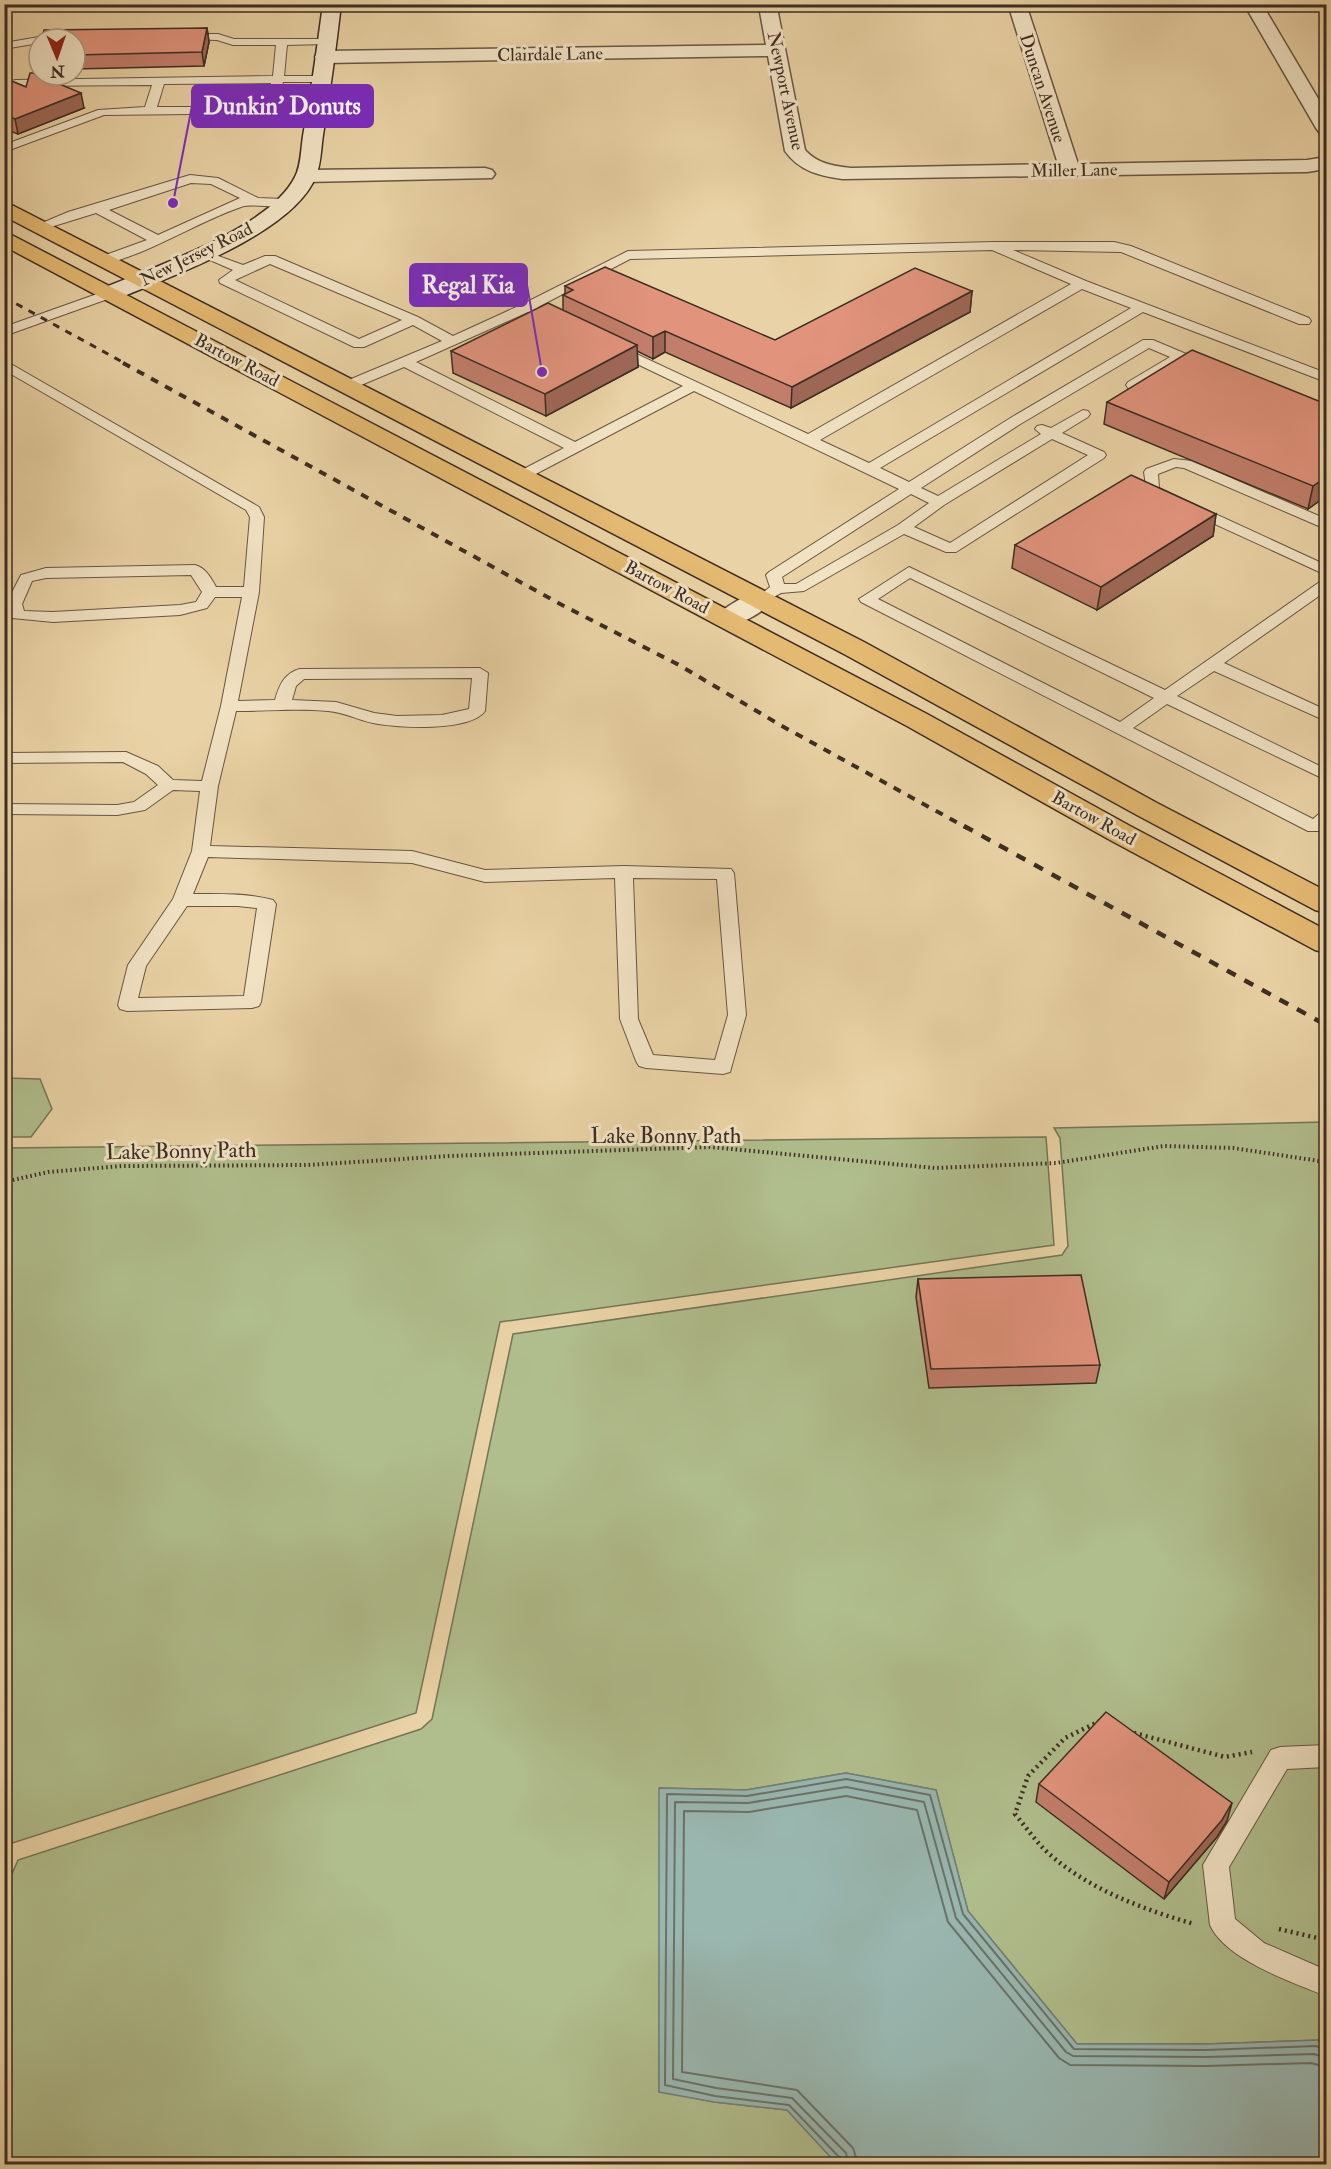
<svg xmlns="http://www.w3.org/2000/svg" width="1331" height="2169" viewBox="0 0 1331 2169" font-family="'IM FELL Double Pica',serif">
  <rect width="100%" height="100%" fill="#e9d2a5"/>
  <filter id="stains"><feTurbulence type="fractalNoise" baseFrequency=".00333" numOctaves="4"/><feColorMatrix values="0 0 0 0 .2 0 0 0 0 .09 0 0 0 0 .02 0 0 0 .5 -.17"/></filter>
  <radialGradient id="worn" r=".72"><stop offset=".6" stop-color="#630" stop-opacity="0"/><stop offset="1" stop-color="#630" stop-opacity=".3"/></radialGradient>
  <g fill="#b0bd8c" stroke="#767557" stroke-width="1.5">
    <path d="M5,1078L40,1079L52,1109L31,1137H5Z"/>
    <path d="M1326,1122V2046L1320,2040L1206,2044H1077L968,1911L936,1790L846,1773L746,1790L660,1788L659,2091L714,2102L787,2110L837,2164H5L4,1892L18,1860L421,1729L432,1719L513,1334L1062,1255L1068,1246L1060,1138L1054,1128Z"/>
    <path d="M1046,1137L1054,1245L500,1322L416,1713L6,1845L5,1848V1148Z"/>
  </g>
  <path fill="#99b6af" stroke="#747f77" stroke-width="1.5" d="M846,1773L936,1790L968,1911L1077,2044H1206L1320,2040L1326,2046V2164H837L787,2110L714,2102L659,2092V1788L746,1790Z"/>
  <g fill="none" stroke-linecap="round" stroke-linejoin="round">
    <g stroke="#6b7268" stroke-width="2">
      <path d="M842,2164L840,2158L789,2105L715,2096L665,2085L667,1794L747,1796L846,1779L930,1795L963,1914L1074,2049L1206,2050L1316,2046L1326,2050"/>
      <path d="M849,2164L846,2153L792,2098L716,2088L673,2079L675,1802L748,1803L846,1787L924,1802L956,1918L1066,2052L1073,2056L1206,2057L1314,2054L1326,2058"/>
      <path d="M858,2164L853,2148L797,2090L682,2072L684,1811L749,1812L846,1796L917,1810L948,1922L1059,2058L1070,2065L1206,2066L1311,2063L1326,2067"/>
    </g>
    <g stroke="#685643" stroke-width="2">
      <g id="lane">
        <path d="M184,34H218L234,39H330L332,41L326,44L287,45L284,76H322L328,79L322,82H283L275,110L269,113L104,115L4,152V145L98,110L145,107L152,85L16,86L4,89V82L16,80L273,76L276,45H233L217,40L180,39L178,37ZM271,83L264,107H157L164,84Z"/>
        <path d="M39,37L44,39H39V43L4,49V43Z"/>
        <path d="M190,175L218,178L258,198L284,199L290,203C282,211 254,202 241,207C195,223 153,252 105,264L99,260L100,257L147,240L96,213L41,230L35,226L68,212ZM191,183L211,184L240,198L158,235L109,210Z"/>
        <path d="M994,242H1114L1131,246L1309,318L1311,321L1309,324H1299L1121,252L1013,250L1086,281L1326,373V382L1143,312L880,468L909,482L1012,417L1143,340H1153L1210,364L1212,367L1210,370H1200L1181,362L1138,388H1128L1126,385L1128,382L1170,357L1149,348L1022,423L921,488L938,496L1041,434L1035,429L1037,426L1042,425L1051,428L1083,410L1088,411L1090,414L1088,417L1062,433L1104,452L1106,455L1104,458L956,552H946L904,534L804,591L781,593L768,600L760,595L770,587L766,575L769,572L899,489L694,391L528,478H518L516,475L518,472L564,448L404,367L354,388L349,389L342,385L344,382L442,341L413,325L364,347H354L220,283L219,280L233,270L196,254L202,250L243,265L265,256H275L418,317L453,336L523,304L628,251ZM992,250L1071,284L808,434L615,344L608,348L610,351L683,386L575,442L416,362L528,312L539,316L544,315L546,312L538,307L630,259ZM270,264L402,320L359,339L235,280ZM1082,289L1131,308L869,463L820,440ZM1052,439L1088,455L950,543L914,527L944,505ZM911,494L929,503L898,525L796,584H784L782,577Z"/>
        <path d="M111,289L116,290L118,293L116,296L4,336V327Z"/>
        <path d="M4,360L259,507L264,517L259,592L238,701L275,700C279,686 284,673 300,669L480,668L488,673L485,711C470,732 397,728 373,723C358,720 344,712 328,711C297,708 267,711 236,711L218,786L210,846L412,851L485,870L624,866L731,869L734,873L746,1015L730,1072L723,1074L646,1068L639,1066L636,1061L620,1019L615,878L485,882L412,863L208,857L193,894C220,894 247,893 273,900L276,904L261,1002L259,1006L252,1008L127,1011L120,1009L118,1005L128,965L173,899L192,851L200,791L173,790L145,810L117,815L4,814V804L117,805L134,802L158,785L146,774L123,762L4,763V753L126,752L158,766L173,780L202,781L221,706L242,597H215L207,608L180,615L53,622L12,618L6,604L21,575L46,568L195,565C206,568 211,578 216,587H244L250,517L246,510L4,370ZM191,575L202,592L196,602L180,605L53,612L24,611L22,604L32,581L46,578ZM472,678L469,709L442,715L397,716L374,713L336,702L292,700L296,686L304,679ZM633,878L717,879L728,1015L715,1060L653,1055L638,1019ZM187,906H238L257,908L244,996L138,998L146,966Z"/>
        <path d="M1174,459L1192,461L1326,519V528L1321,527L1184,468L1176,467L1158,474L1159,488L1326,565V575L1147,493L1144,472L1146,469Z"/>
        <path d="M909,567L1165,690L1321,581L1326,579V591L1224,663L1326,710V721L1214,671L1177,696L1326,769V780L1167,704L1133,728L1313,819L1320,813L1326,812V826L1320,831H1308L861,602L859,599ZM910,578L1154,698L1120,722L878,599Z"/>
        <path d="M1326,1745V1767L1287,1769L1229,1867L1235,1919L1264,1943L1326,1970V1996C1292,1982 1226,1960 1210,1925L1203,1865L1271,1750L1280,1747Z"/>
      </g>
    </g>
    <g stroke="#685643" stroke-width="3">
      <g id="street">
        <path d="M766,4H786L778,13L805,150C818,164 833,166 851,168L1058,164L1008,4H1026L1078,164L1307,160L1326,157V169L1307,172L843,179C820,176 799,171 785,151L768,56L324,63L317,61L315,57L317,53L324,51L766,45L760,12Z"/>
        <path d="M1244,4H1262L1326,112V134L1319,132L1316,128Z"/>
        <path d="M485,168L492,170L495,174L492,178L306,182L299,180L296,176L299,172L306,170Z"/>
        <path d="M761,591L770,593L774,599C764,613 735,629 719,625L715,619C724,606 746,595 761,591Z"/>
      </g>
    </g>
    <g stroke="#3d2d22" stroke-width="3">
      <path id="secondary" d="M323,4H341C336,48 330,92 323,135C321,148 321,164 316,176C294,233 172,276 119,298L111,300L103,298L100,293L103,288C155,267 270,228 295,177C301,166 301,149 303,136C311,92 317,49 323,4Z"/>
    </g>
    <g stroke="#3d2d22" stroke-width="3">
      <g id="primary">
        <path d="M4,201L864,642L1157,803L1326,891V913L1315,910L1137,815L844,654L4,216Z"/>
        <path d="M4,231L927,714L1130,826L1326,930V953L1315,950L1110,840L907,726L4,246Z"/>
      </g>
    </g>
    <path stroke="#3d2d22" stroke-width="4" stroke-dasharray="1.5 3" stroke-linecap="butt" d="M4,1182L48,1172L122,1166L308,1165L449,1156L710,1147L935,1168L1056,1163L1164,1146L1233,1148L1326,1162"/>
    <g stroke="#3d2d22" stroke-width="4.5" stroke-dasharray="2 4" stroke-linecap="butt">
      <path d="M1100,1721L1065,1738L1028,1776L1015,1814C1025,1826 1034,1839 1045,1850C1085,1888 1142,1909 1194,1924"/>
      <path d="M1134,1733L1225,1757L1252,1752"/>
      <path d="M1279,1929L1326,1940"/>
    </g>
    <use href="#lane" fill="#f1e2c4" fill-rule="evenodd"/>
    <use href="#street" fill="#f1e2c4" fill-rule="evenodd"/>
    <use href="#secondary" fill="#f1e2c4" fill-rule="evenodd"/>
    <use href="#primary" fill="#e4b972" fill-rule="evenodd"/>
    <path stroke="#3d2d22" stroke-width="3" stroke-dasharray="7 7" stroke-linecap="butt" d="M4,297L126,364"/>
    <path stroke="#3d2d22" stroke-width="4" stroke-dasharray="8 8" stroke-linecap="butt" d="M123,363L562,605L679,665L782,726L967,828"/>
    <path stroke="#3d2d22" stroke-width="4.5" stroke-dasharray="10 10" stroke-linecap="butt" d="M964,826L1326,1025"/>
  </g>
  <g fill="#c27e6b" stroke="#3d2d22" stroke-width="1.5">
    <path d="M207,28L209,42L204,66L75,69V39Z"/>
    <path d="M39,47V70L36,55Z"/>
    <path d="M4,78L26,87L84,108L18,134L4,129Z"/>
    <path d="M565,286L775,340L972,291L970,312L791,408L665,352L653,359L637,351L638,367L546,416L453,373L451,351L563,310V295L565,294Z"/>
    <path d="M1107,402L1326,404V496L1308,509L1104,424Z"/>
    <path d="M1216,514L1213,536L1097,610L1012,568L1015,545Z"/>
    <path d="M918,1279L1100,1365L1096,1383L929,1388L916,1297Z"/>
    <path d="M1039,1784L1227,1821L1217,1837L1164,1899L1036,1802Z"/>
  </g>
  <g fill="#9e6757" stroke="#3d2d22" stroke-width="1.5">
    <path d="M207,28L209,42L204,66L202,52Z"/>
    <path d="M81,93L84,108L18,134L15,119Z"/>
    <path d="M972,291L970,312L791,408L792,387Z"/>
    <path d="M665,331V352L653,359V337Z"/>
    <path d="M637,345L638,367L546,416L545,394Z"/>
    <path d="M1326,477V496L1308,509L1313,486Z"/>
    <path d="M1216,514L1213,536L1097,610L1101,587Z"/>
    <path d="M1232,1803L1227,1821L1217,1837L1164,1899L1169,1882Z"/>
  </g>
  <g fill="#e1937c" stroke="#3d2d22" stroke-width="1.5">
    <path d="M207,28L202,52L75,55V39H42L44,30Z"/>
    <path d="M30,73H33L81,93L15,119L4,114V78L26,87Z"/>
    <path d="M605,267L775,340L915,268L972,291L792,387L665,331L653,337L563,295L573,290L565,286Z"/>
    <path d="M548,303L637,345L545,394L451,351Z"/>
    <path d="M1192,350L1326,404V477L1313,486L1107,402Z"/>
    <path d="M1131,475L1216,514L1101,587L1015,545Z"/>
    <path d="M1081,1275L1100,1365L931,1369L918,1279Z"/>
    <path d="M1106,1712L1232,1803L1222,1820L1169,1882L1039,1784Z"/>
  </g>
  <g text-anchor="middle" stroke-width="6" stroke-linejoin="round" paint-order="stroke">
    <g font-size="18" fill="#3d2d22" stroke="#f1e2c4">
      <text transform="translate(550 54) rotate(-1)" y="6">Clairdale Lane</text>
      <text transform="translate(1043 88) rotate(72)" y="6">Duncan Avenue</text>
      <text transform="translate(786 91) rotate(78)" y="6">Newport Avenue</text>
      <text transform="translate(1074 170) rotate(-1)" y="6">Miller Lane</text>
      <text transform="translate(196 254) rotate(-26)" y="6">New Jersey Road</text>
      <text transform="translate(237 360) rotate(28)" y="6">Bartow Road</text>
      <text transform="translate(667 587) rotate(28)" y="6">Bartow Road</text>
      <text transform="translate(1094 818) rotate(29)" y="6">Bartow Road</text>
    </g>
    <g font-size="22" fill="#3d2d22" stroke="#f1e2c4">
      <text x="666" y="1143">Lake Bonny Path</text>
      <text transform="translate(181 1150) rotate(-1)" y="8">Lake Bonny Path</text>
    </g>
  </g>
  <path fill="none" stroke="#7b2cbf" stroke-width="2" d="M173 203L192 106M542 372L527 285"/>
  <g fill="#7b2cbf" stroke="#f1e2c4" stroke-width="2">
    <circle cx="173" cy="203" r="6"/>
    <circle cx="542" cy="372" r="6"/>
  </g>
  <g fill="#7b2cbf" stroke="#7b2cbf" stroke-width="2">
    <rect x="192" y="85" width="181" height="42" rx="6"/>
    <rect x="410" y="264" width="117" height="42" rx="6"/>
  </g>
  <g font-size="24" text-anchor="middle" font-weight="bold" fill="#fff">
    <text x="282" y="114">Dunkin' Donuts</text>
    <text x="468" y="293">Regal Kia</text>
  </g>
  <rect width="1331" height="2169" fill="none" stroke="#e9d2a5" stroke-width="24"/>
  <rect x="6" y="6" width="1319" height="2157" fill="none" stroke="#3d2d22" stroke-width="3"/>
  <rect x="12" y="12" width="1307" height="2145" fill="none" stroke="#3d2d22" stroke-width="1.5"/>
  <g transform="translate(57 57) rotate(178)"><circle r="28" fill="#f1e2c4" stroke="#a99a83" stroke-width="1.5"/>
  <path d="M0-4.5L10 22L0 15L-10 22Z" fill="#8f2418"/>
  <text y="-9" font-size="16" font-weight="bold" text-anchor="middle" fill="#3d2d22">N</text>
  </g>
  <rect width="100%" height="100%" filter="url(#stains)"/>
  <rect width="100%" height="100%" fill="url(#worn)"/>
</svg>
